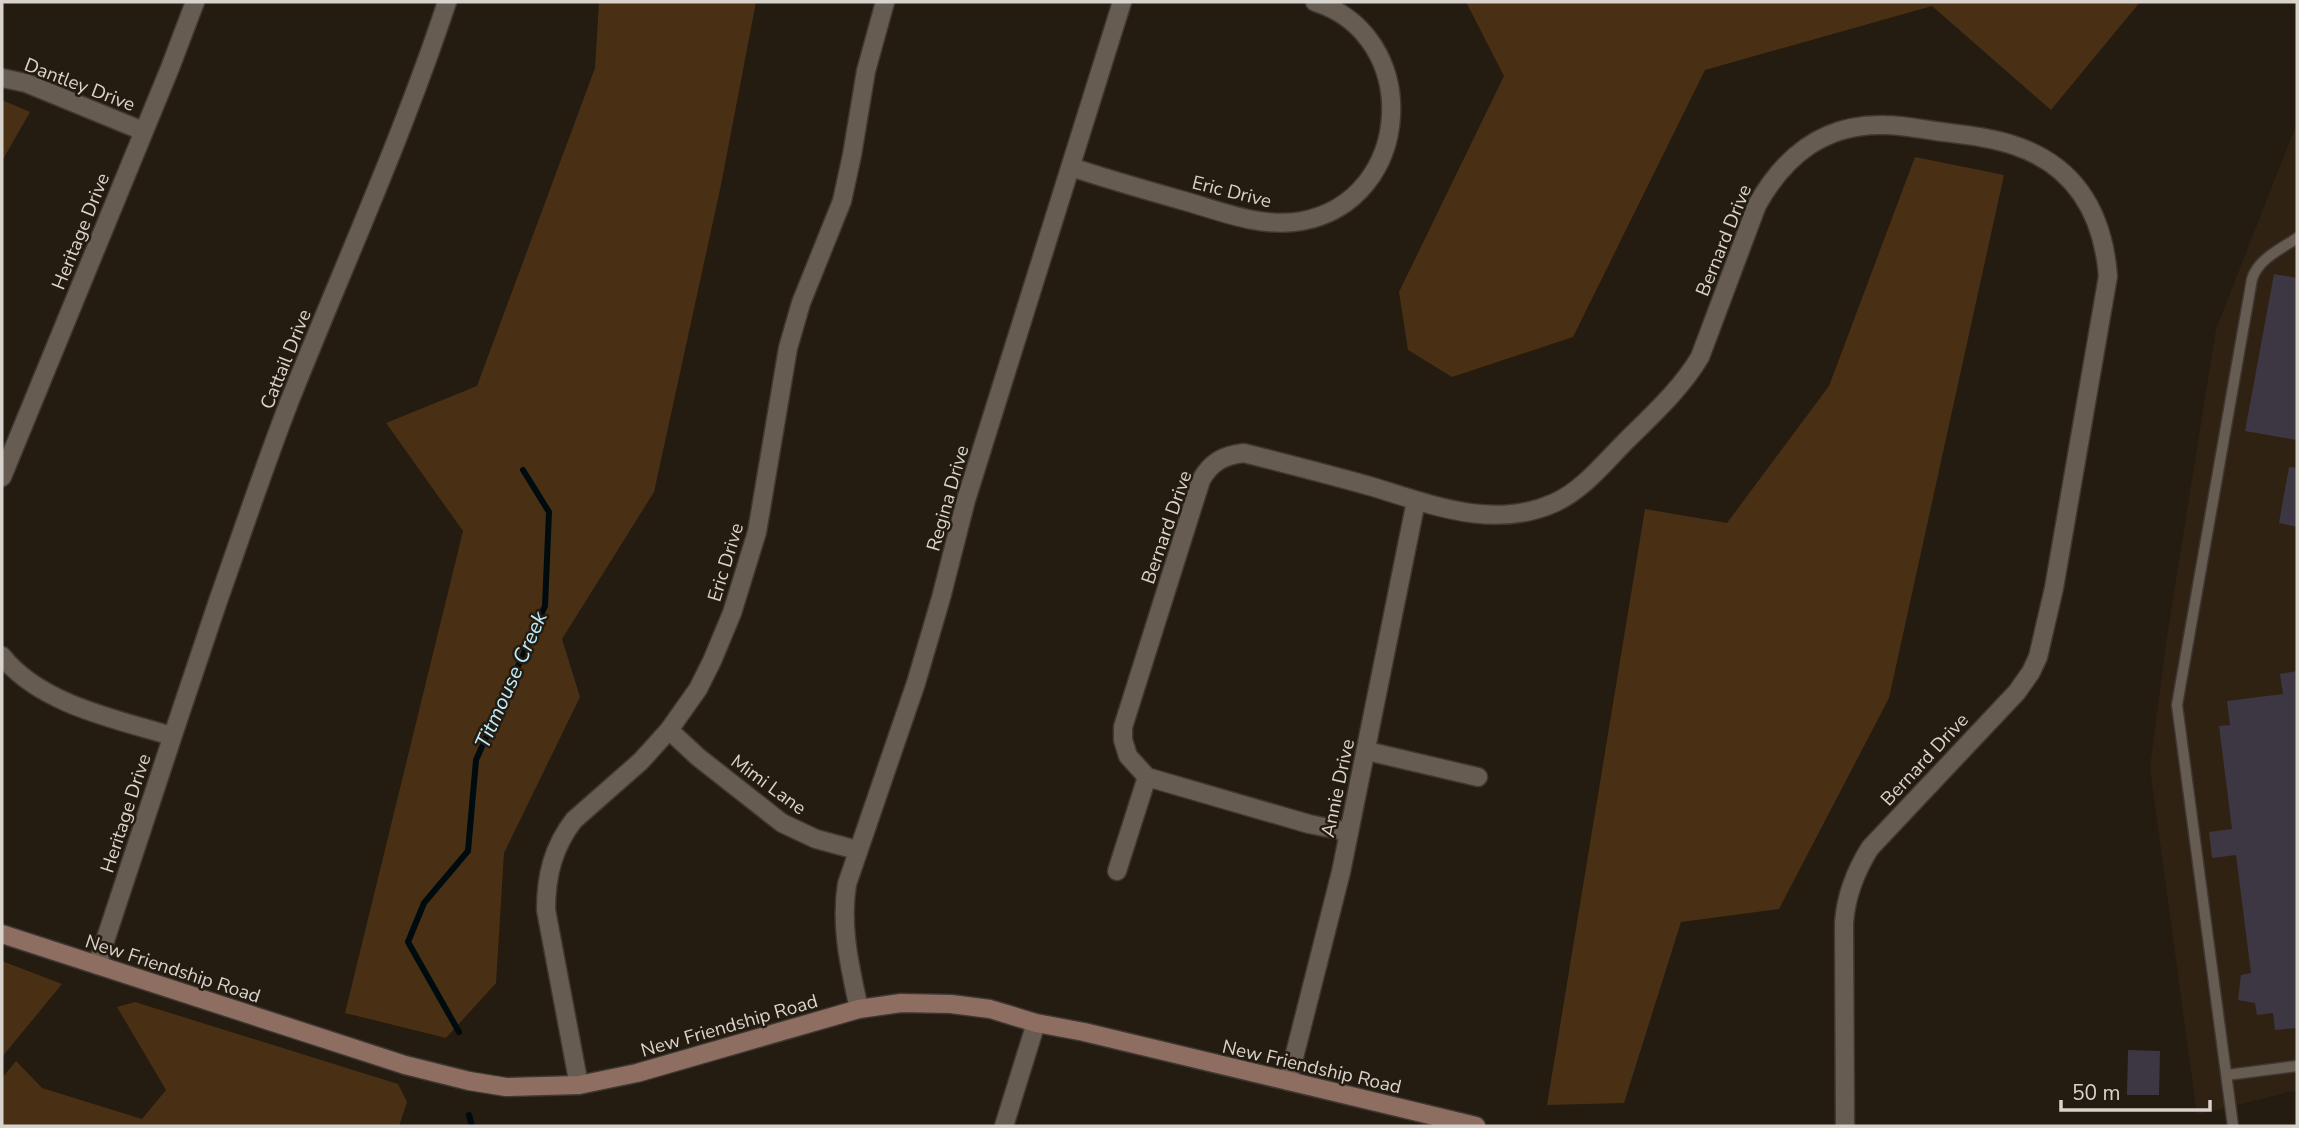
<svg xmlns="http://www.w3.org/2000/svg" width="2299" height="1128" viewBox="0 0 2299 1128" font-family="'Nunito Sans',sans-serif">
  <rect width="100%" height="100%" fill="#241b11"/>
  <path fill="#302213" d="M2297,123V1090L2197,1115L2150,768L2166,643L2216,329Z"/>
  <g fill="#493014">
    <path d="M599,2H756L721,185L654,492L562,639L580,697L504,853L496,983L446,1038L345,1013L463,531L386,423L477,386L595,68Z"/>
    <path d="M1466,2H2140L2051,110L1932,6L1705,70L1573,337L1452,377L1408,350L1399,292L1504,76Z"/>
    <path d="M2,100L30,112L2,161Z"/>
    <path d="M1915,157L2004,175L1889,698L1779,909L1681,922L1624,1103L1547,1105L1645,509L1727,523L1829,386Z"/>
    <path d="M2,961L62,984L2,1057Z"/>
    <path d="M135,1002L398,1084L407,1102L399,1126H2V1078L16,1061L42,1088L142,1119L166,1090L117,1007Z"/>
  </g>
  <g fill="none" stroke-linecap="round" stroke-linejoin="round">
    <g stroke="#000b0f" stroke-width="6">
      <path d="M459,1032L408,942L424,903L468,851L476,760L545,606L549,512L523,470"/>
      <path d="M469,1115L472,1126"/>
    </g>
  </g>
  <g fill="#3d3743">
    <path d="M2274,274L2297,278V440L2245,431Z"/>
    <path d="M2289,467L2297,468V527L2279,523Z"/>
    <path d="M2297,671V1028L2275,1030L2273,1013L2257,1015L2255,1003L2238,1000L2241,975L2251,973L2236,855L2212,858L2209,832L2232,829L2219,726L2230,725L2227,701L2283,694L2280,674Z"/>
    <path d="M2128,1050L2160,1051L2159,1095H2127Z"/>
  </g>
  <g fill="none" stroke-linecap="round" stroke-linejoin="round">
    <g stroke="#3e3732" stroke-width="13">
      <g id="lane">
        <path d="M2227,1075L2297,1066"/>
        <path d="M2233,1126L2177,705L2252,279C2258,259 2281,249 2297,238"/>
      </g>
    </g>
    <g stroke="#3e3732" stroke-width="21">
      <g id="street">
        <path d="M2,78L26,83L143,131"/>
        <path d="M1071,167C1110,180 1149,191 1188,202C1225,213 1263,228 1302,221C1414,200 1423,36 1315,2"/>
        <path d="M2,477L170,68L195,2"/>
        <path d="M2,656C40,704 115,719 172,736"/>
        <path d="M669,730L698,757L782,823L816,839L857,850"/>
        <path d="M1367,751L1478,777"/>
        <path d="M1349,832L1309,824L1147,777L1128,756L1123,740V727L1201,480C1211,462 1224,455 1244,453C1287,464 1331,475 1373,487C1432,505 1494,530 1554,503C1583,490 1604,463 1626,441C1652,415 1681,389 1700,357L1757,205C1785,155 1825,123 1885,125C1904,125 1924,130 1943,132C1967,135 1993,138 2016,146C2077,167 2103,215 2108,276L2054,588L2038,657L2031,672L2017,692L1870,848C1855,872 1846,895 1844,923L1845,1126"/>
        <path d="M1117,871L1147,777"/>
        <path d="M97,965C137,845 176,724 217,604C241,536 264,467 290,400C343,267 402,138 447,2"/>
        <path d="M859,1009C850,967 840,927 847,884L916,683L941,598L966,500L1122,2"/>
        <path d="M1288,1081L1341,872L1416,501"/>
        <path d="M579,1085L546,910C546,876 553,847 574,820L641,761L669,730L698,689L712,661L732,613L757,532L788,348L801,303L842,201L852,155L866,71L885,2"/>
        <path d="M1004,1126L1036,1023"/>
      </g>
    </g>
    <g stroke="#3e3732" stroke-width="21">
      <path id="secondary" d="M2,934L405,1065L469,1081L506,1087L579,1085L637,1073L859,1009L901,1003L951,1004L990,1009L1036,1023L1084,1032L1476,1126"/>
    </g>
    <use href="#lane" stroke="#675c51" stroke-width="10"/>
    <use href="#street" stroke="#675c51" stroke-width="18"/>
    <use href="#secondary" stroke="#8f6e62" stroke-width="18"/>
  </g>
  <g text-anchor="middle" stroke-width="5" stroke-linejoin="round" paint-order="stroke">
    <g font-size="19" fill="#d9d3cd" stroke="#241b11">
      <text transform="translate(80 84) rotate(21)" y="7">Dantley Drive</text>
      <text transform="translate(1232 191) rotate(14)" y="7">Eric Drive</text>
      <text transform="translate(80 231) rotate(-68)" y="7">Heritage Drive</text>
      <text transform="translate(1723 240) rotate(-68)" y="7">Bernard Drive</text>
      <text transform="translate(285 359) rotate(-68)" y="7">Cattail Drive</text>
      <text transform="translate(947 498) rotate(-74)" y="7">Regina Drive</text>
      <text transform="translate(1166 527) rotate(-71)" y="7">Bernard Drive</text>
      <text transform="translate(725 562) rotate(-73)" y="7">Eric Drive</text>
      <text transform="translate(1924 759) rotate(-47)" y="7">Bernard Drive</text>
      <text transform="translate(769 784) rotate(36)" y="7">Mimi Lane</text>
      <text transform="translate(1337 788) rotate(-78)" y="7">Annie Drive</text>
      <text transform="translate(125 813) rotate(-72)" y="7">Heritage Drive</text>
      <text transform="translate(173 968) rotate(18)" y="7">New Friendship Road</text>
      <text transform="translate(729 1025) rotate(-16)" y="7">New Friendship Road</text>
      <text transform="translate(1312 1066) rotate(13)" y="7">New Friendship Road</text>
    </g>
    <g font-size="21" font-style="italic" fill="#bceefd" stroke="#241b11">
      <text transform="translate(511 680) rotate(-66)" y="7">Titmouse Creek</text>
    </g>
  </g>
  <rect width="2299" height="1128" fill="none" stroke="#d9d3cd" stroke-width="7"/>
  <path d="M2061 1100v10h149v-10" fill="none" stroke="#d9d3cd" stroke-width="3.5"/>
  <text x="2072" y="1100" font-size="21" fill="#d9d3cd" stroke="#241b11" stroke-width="5" paint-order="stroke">50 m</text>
</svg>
